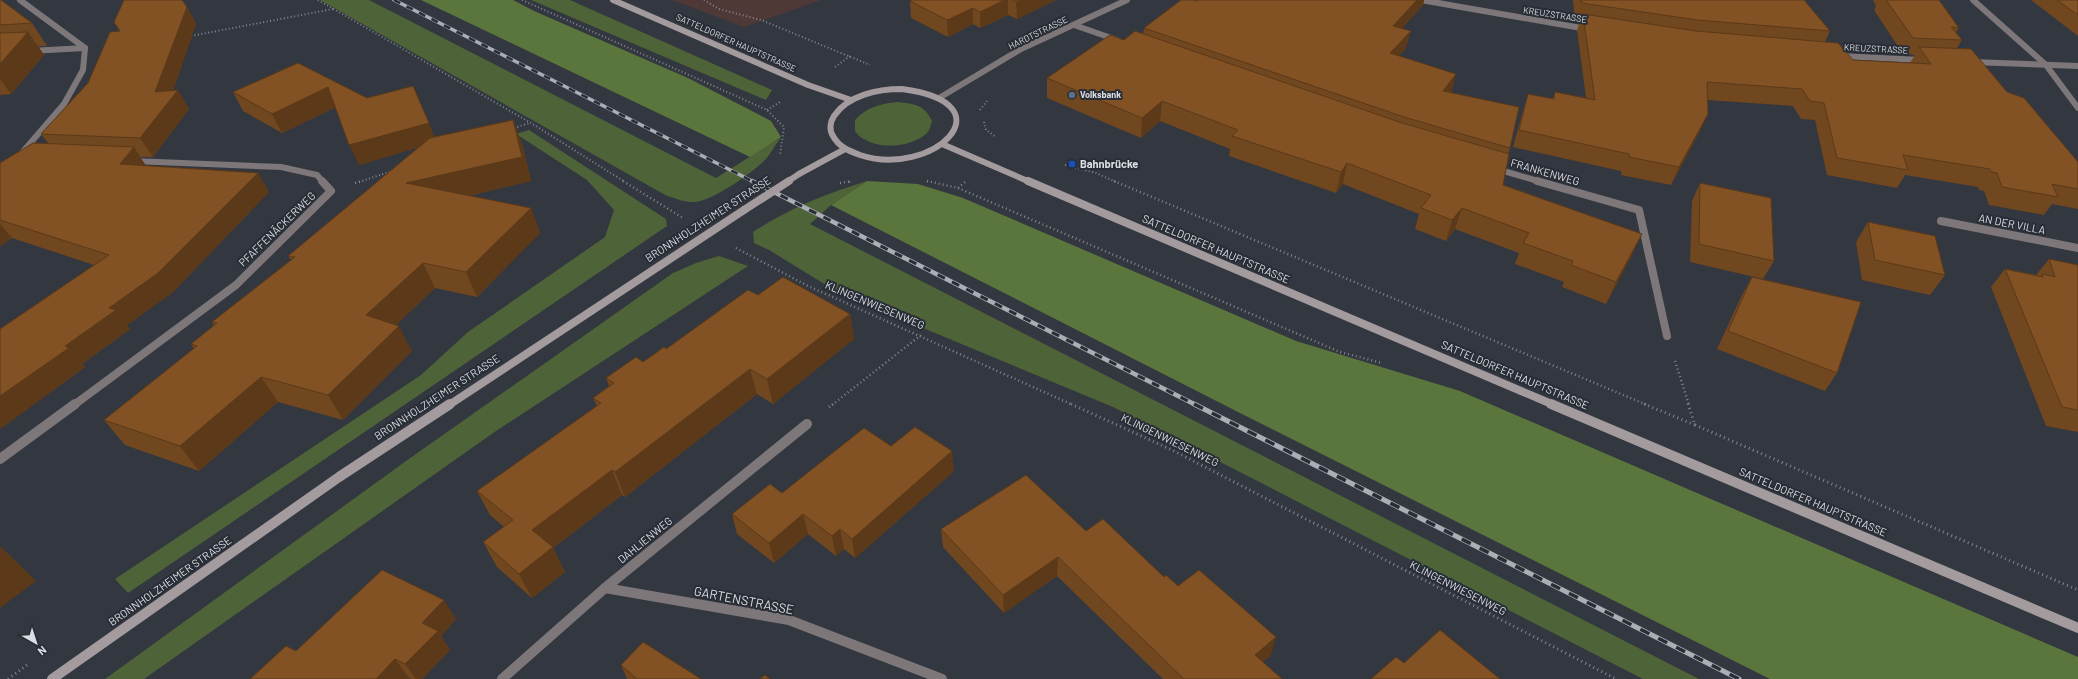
<svg xmlns="http://www.w3.org/2000/svg" width="2078" height="679" viewBox="0 0 2078 679" font-family="Barlow,sans-serif">
  <rect width="100%" height="100%" fill="#333740"/>
  <path fill="#4e3937" d="M672,0H821L744,27Z"/>
  <g fill="#4e6338">
    <path d="M320,0H369L716,178L781,137C776,144 771,153 765,160C752,173 709,204 691,202C683,202 675,198 667,196Z"/>
    <path d="M531,0H570L772,90L766,100Z"/>
    <path d="M897,102C914,104 924,104 932,121C931,124 930,129 928,132C913,147 881,150 864,139C860,138 857,133 855,131V120C867,107 880,104 897,102Z"/>
    <path d="M529,130L666,219L667,226L128,593L115,579L421,375L468,332L605,237L614,210L587,180L516,134Z"/>
    <path d="M867,181L831,205L810,224L1699,679H1643L1113,407L839,293L769,250L754,243L753,232C792,207 823,195 867,181Z"/>
    <path d="M719,256L748,266L496,431L144,679H105L406,461L673,273L696,263Z"/>
  </g>
  <g fill="#5b763d">
    <path d="M421,0H513L534,11L688,78L771,121L781,137L750,157Z"/>
    <path d="M867,181L918,184L963,198L1296,341L1460,391L2078,657V679H1770L1240,413L831,205Z"/>
  </g>
  <g fill="none" stroke-linecap="round" stroke-linejoin="round">
    <g stroke="#83868e" stroke-width="2" stroke-dasharray="1 2.5" stroke-linecap="butt">
      <path d="M318,0L531,123L625,182"/>
      <path d="M522,0L767,110L784,127L780,155"/>
      <path d="M704,0L719,9L761,20L870,65"/>
      <path d="M191,36L333,9"/>
      <path d="M835,67L850,56"/>
      <path d="M767,110L780,102"/>
      <path d="M980,110L987,101"/>
      <path d="M984,122L986,130L996,137"/>
      <path d="M514,128L530,123"/>
      <path d="M1065,165L1096,173L1116,182"/>
      <path d="M927,181L929,182"/>
      <path d="M359,182L392,171"/>
      <path d="M849,182L852,181"/>
    </g>
    <g stroke="#83868e" stroke-width="2.5" stroke-dasharray="1 3" stroke-linecap="butt">
      <path d="M623,181L683,218"/>
      <path d="M927,181L958,188L965,182"/>
      <path d="M1114,181L1647,405"/>
      <path d="M355,183L363,181"/>
      <path d="M840,183L852,181"/>
      <path d="M958,188L1340,352L1382,363"/>
      <path d="M736,248L808,286L1073,405"/>
      <path d="M1675,361L1689,405"/>
      <path d="M832,405L921,335"/>
    </g>
    <g stroke="#83868e" stroke-width="3" stroke-dasharray="1 3.5" stroke-linecap="butt">
      <path d="M1071,404L1172,450L1616,679"/>
      <path d="M1644,404L1695,425L1688,404"/>
      <path d="M829,407L833,404"/>
      <path d="M1695,425L2078,590"/>
      <path d="M8,679L27,665"/>
    </g>
    <g stroke="#7d7779" stroke-width="6">
      <path d="M20,0L85,48L83,70L64,104L20,155"/>
      <path d="M1421,0L1587,29"/>
      <path d="M1973,0L2046,65L2078,108"/>
      <path d="M1074,25L1117,40"/>
      <path d="M30,51L85,48"/>
      <path d="M1839,56L1921,60"/>
      <path d="M1971,62L2078,66"/>
      <path d="M939,98L1021,49L1127,0"/>
      <path d="M133,161L281,167L317,175L323,182"/>
      <path d="M1497,169L1541,182"/>
    </g>
    <g stroke="#7d7779" stroke-width="8">
      <path d="M1537,181L1639,210L1667,336"/>
      <path d="M1941,221L2078,248"/>
      <path d="M74,405L236,285L331,191L322,181"/>
    </g>
    <g stroke="#7d7779" stroke-width="10">
      <path d="M0,459L75,404"/>
      <path d="M605,588L789,620L942,679"/>
      <path d="M502,679L605,588L807,424"/>
    </g>
    <g stroke="#a49b9e" stroke-width="6">
      <path d="M613,0L808,85L851,100"/>
      <path d="M902,89C1013,104 931,179 860,155C849,151 839,147 833,136C829,130 830,122 834,116C848,95 878,89 902,89Z"/>
      <path d="M942,144L1030,182"/>
      <path d="M799,174L845,149"/>
    </g>
    <g stroke="#a49b9e" stroke-width="8">
      <path d="M1028,181L1554,405"/>
      <path d="M449,405L744,210"/>
    </g>
    <g stroke="#a49b9e" stroke-width="10">
      <path d="M1551,404L2078,628"/>
      <path d="M52,679L339,477L450,404"/>
    </g>
    <g stroke="#abaeb5" stroke-width="3.5">
      <path id="rail-far2" d="M394,0L754,182"/>
    </g>
    <g stroke="#abaeb5" stroke-width="4.5">
      <path id="rail-far1" d="M752,181L1196,405"/>
    </g>
    <g stroke="#abaeb5" stroke-width="5">
      <path id="rail" d="M1194,404L1739,679"/>
    </g>
    <use href="#rail-far2" stroke="#292d36" stroke-width="2.5" stroke-dasharray="7" stroke-linecap="butt"/>
    <use href="#rail-far1" stroke="#292d36" stroke-width="3" stroke-dasharray="8" stroke-linecap="butt"/>
    <use href="#rail" stroke="#292d36" stroke-width="3.5" stroke-dasharray="10" stroke-linecap="butt"/>
    <path stroke="#a49b9e" stroke-width="6" d="M787,182L799,174"/>
    <path stroke="#a49b9e" stroke-width="8" d="M744,210L789,181"/>
  </g>
  <g fill="#70471f">
    <path d="M0,0L32,23L47,46H38L44,55L11,94L0,95Z"/>
    <path d="M912,0H1056L1017,19L1008,15L980,28L973,24L948,37L911,18L910,1Z"/>
    <path d="M1197,0H1424L1423,5L1402,28L1406,48L1399,56L1452,91L1450,93L1510,148L1508,154L1503,185L1632,255L1606,304L1562,287L1564,282L1515,264L1519,253L1455,229L1446,241L1415,229L1419,214L1343,184L1336,193L1229,156L1230,149L1160,121L1141,138L1047,98V78L1124,40L1143,34L1144,28Z"/>
    <path d="M1573,0H1804L1830,31L1825,42L1853,60L1910,63L1915,55L1903,54L1874,10L1876,6L1873,0H1939L1959,28L1956,32L1962,40L1957,48L2007,92L2078,162V209L2052,204L2044,215L1989,205L1984,191L1979,190L1978,187L1905,175L1897,188L1827,175L1815,120L1801,119L1793,106L1707,100L1700,131L1671,185L1621,175V171L1513,147L1523,111L1528,94L1553,99L1555,92L1586,98L1577,30L1580,22L1575,21Z"/>
    <path d="M2031,0H2078V36Z"/>
    <path d="M187,7L196,24L173,90L189,109L153,157H140L146,166L258,173L269,192L172,293L127,325L130,329L82,364L85,367L0,429V329L94,265L12,238L0,246V163L48,143L41,134L88,83L120,31Z"/>
    <path d="M298,63L435,137L513,120L522,144L531,181L468,196L531,208L540,233L477,297L435,288L396,325L412,351L343,420L278,402L199,471L125,445L104,420L194,349L191,344L214,326L212,322L291,260L288,256L419,147L359,165L336,107L282,133L243,111L233,92Z"/>
    <path d="M1700,183L1774,261L1763,279L1690,262L1692,201Z"/>
    <path d="M1868,222L1945,275L1930,295L1862,280L1856,242Z"/>
    <path d="M2049,259L2078,265V432L2046,426L1991,287L2005,269L2036,275Z"/>
    <path d="M1752,277L1837,373L1825,391L1717,349L1742,295Z"/>
    <path d="M758,295L850,314L854,339L773,404L757,394L625,497L622,495L553,548L565,572L532,598L497,567L483,542L504,527L490,515L477,491L597,406L593,398L609,386L606,378L643,362Z"/>
    <path d="M891,446L954,471L855,558L844,549L836,556L808,534L774,563L737,534L732,514L782,493Z"/>
    <path d="M941,529L1086,531L1164,577L1271,655L1263,662L1282,679H1163L1057,576L1004,613L943,547Z"/>
    <path d="M456,619L441,636L450,650L422,679H411L409,678L408,679H250L296,651Z"/>
    <path d="M621,665L701,679H627Z"/>
  </g>
  <g fill="#5b3919">
    <path d="M1004,0H1008V15L980,28V12Z"/>
    <path d="M1021,0H1056L1017,19L1016,2Z"/>
    <path d="M1417,0H1424L1423,5L1390,42L1393,26Z"/>
    <path d="M187,7L196,24L170,101L178,90L189,109L153,157L140,138L155,92Z"/>
    <path d="M973,8V24L948,37L947,20Z"/>
    <path d="M1411,31L1406,48L1386,70L1390,53Z"/>
    <path d="M28,32L44,55L11,94L0,79V64Z"/>
    <path d="M1456,74L1452,91L1438,109L1443,91Z"/>
    <path d="M413,86L437,142L359,165L349,145Z"/>
    <path d="M328,87L338,106L282,133L272,114Z"/>
    <path d="M1162,101L1160,121L1141,138L1142,118Z"/>
    <path d="M1708,114L1700,131L1671,185L1679,167Z"/>
    <path d="M513,120L522,144L531,181L417,208L406,183Z"/>
    <path d="M134,147L146,166L120,164Z"/>
    <path d="M1347,163L1343,184L1336,193L1341,172Z"/>
    <path d="M258,173L269,192L172,293L127,325L130,329L82,364L85,367L0,429V396L65,346Z"/>
    <path d="M531,208L540,233L477,297L466,272Z"/>
    <path d="M1462,208L1455,229L1446,241L1452,220Z"/>
    <path d="M0,224L12,238L0,246Z"/>
    <path d="M1642,234L1632,255L1606,304L1616,282Z"/>
    <path d="M423,263L435,288L380,340L366,315Z"/>
    <path d="M850,314L854,339L773,404L767,379Z"/>
    <path d="M399,326L412,351L343,420L328,395Z"/>
    <path d="M750,369L757,394L625,497L615,472Z"/>
    <path d="M261,377L278,402L199,471L180,446Z"/>
    <path d="M952,451L954,471L855,558L852,539Z"/>
    <path d="M612,470L622,495L553,548L565,572L532,598L519,574L532,530Z"/>
    <path d="M803,514L808,534L774,563L769,543Z"/>
    <path d="M840,529L844,549L836,556L832,536Z"/>
    <path d="M0,546L36,581L0,608Z"/>
    <path d="M1058,557L1057,576L1004,613L1003,595Z"/>
    <path d="M444,600L456,619L441,636L450,650L422,679H416L405,664L422,623Z"/>
    <path d="M1276,637L1271,655L1251,673L1255,655Z"/>
    <path d="M395,659L409,678L408,679H376Z"/>
  </g>
  <g fill="#825224" stroke="#5b3919">
    <path d="M0,0H1L32,23L0,25Z"/>
    <path d="M124,0H182L187,7L155,92L178,90L140,138L41,134L88,83L110,32L120,31L114,22Z"/>
    <path d="M912,0H1004L980,12L973,8L947,20L910,1Z"/>
    <path d="M1012,0H1021L1016,2Z"/>
    <path d="M1181,0H1194L1197,1V0H1417L1393,26L1411,31L1390,53L1456,74L1443,91L1519,107L1510,148L1404,117L1144,28Z"/>
    <path d="M1581,0H1804L1830,31L1697,20L1582,3Z"/>
    <path d="M1886,0H1939L1959,28L1951,27L1962,40L1913,38Z"/>
    <path d="M2057,0H2078V15Z"/>
    <path d="M1583,14L1696,31L1838,43L1853,60L1931,64L1919,47L1971,49L2007,92L2024,98L2078,162V189L2052,184L2058,197L2002,187L1997,173L1991,172L1990,169L1903,155L1908,170L1837,158L1824,103L1810,101L1802,89L1707,82L1708,114L1679,167L1629,157V154L1519,130L1528,94L1554,99L1555,92L1595,100Z"/>
    <path d="M1135,31L1402,123L1509,154L1503,185L1642,234L1616,282L1571,265L1573,261L1523,243L1529,233L1462,208L1452,220L1421,208L1431,195L1347,163L1341,172L1232,136L1238,130L1162,101L1142,118L1047,78L1110,35L1124,40Z"/>
    <path d="M28,32L0,64V33Z"/>
    <path d="M298,63L367,98L413,86L429,123L349,145L328,87L272,114L233,92Z"/>
    <path d="M513,120L522,157L406,183L531,208L466,272L423,263L366,315L399,326L328,395L261,377L180,446L104,420L197,346L191,344L217,323L212,322L295,257L288,256L430,138Z"/>
    <path d="M33,143L134,147L120,164L258,173L158,273L109,308L116,310L65,346L69,348L0,396V329L109,255L0,220V163Z"/>
    <path d="M1700,183L1771,198L1774,261L1699,244Z"/>
    <path d="M1868,222L1935,236L1945,275L1875,260Z"/>
    <path d="M2049,259L2078,265V410L2062,407L2005,269L2043,277L2042,274L2055,277Z"/>
    <path d="M783,277L850,314L767,379L750,369L615,472L612,470L532,530L553,547L519,574L483,542L513,520L477,491L601,403L593,398L614,383L606,378L636,357L643,362L664,347L666,349L748,290L758,295Z"/>
    <path d="M1752,277L1861,302L1837,373L1728,331Z"/>
    <path d="M915,427L952,451L852,539L840,529L832,536L803,514L769,543L732,514L770,484L782,493L864,428L891,446Z"/>
    <path d="M1026,475L1086,531L1103,519L1164,577L1166,575L1178,586L1199,570L1276,637L1255,655L1282,679H1184L1058,557L1003,595L941,529Z"/>
    <path d="M382,570L444,600L422,623L438,631L405,664L395,659L376,679H250L286,646L296,651Z"/>
    <path d="M1440,630L1500,679H1371L1396,657L1404,663Z"/>
    <path d="M643,642L701,679H637L621,665Z"/>
    <path d="M765,675L770,679H760Z"/>
  </g>
  <circle fill="#5c6f8a" stroke="#292d36" stroke-width="1.5" cx="1072" cy="95" r="4"/>
  <rect fill="#1a4fb4" stroke="#292d36" stroke-width="1.5" x="1068" y="160" width="8" height="8" rx="2"/>
  <g text-anchor="middle" stroke-width="4" stroke-linejoin="round" paint-order="stroke">
    <g font-size="9" fill="#dbdee4" stroke="#292d36">
      <text transform="translate(1555 15) rotate(9)" y="3">KREUZSTRASSE</text>
      <text transform="translate(1038 33) rotate(-26)" y="3">HARDTSTRASSE</text>
      <text transform="translate(736 43) rotate(24)" y="3">SATTELDORFER HAUPTSTRASSE</text>
      <text transform="translate(1876 49) rotate(3)" y="3">KREUZSTRASSE</text>
    </g>
    <g font-size="9" font-weight="bold" fill="#dbdee4" stroke="#292d36" text-anchor="start">
      <text x="1080" y="98">Volksbank</text>
    </g>
    <g font-size="11" font-weight="bold" fill="#dbdee4" stroke="#292d36" text-anchor="start">
      <text x="1080" y="168">Bahnbrücke</text>
    </g>
    <g font-size="11" fill="#dbdee4" stroke="#292d36">
      <text transform="translate(1545 172) rotate(16)" y="4">FRANKENWEG</text>
      <text transform="translate(708 219) rotate(-33)" y="4">BRONNHOLZHEIMER STRASSE</text>
      <text transform="translate(2012 224) rotate(11)" y="4">AN DER VILLA</text>
      <text transform="translate(277 229) rotate(-44)" y="4">PFAFFENÄCKERWEG</text>
      <text transform="translate(1216 249) rotate(23)" y="4">SATTELDORFER HAUPTSTRASSE</text>
      <text transform="translate(875 305) rotate(23)" y="4">KLINGENWIESENWEG</text>
      <text transform="translate(1515 375) rotate(23)" y="4">SATTELDORFER HAUPTSTRASSE</text>
      <text transform="translate(437 397) rotate(-33)" y="4">BRONNHOLZHEIMER STRASSE</text>
      <text transform="translate(1170 440) rotate(26)" y="4">KLINGENWIESENWEG</text>
      <text transform="translate(1813 502) rotate(23)" y="4">SATTELDORFER HAUPTSTRASSE</text>
      <text transform="translate(645 540) rotate(-39)" y="4">DAHLIENWEG</text>
      <text transform="translate(170 581) rotate(-35)" y="4">BRONNHOLZHEIMER STRASSE</text>
      <text transform="translate(1458 588) rotate(27)" y="4">KLINGENWIESENWEG</text>
    </g>
    <g font-size="13" fill="#dbdee4" stroke="#292d36">
      <text transform="translate(744 600) rotate(11)" y="5">GARTENSTRASSE</text>
    </g>
  </g>
  <g transform="translate(36 643) rotate(141)" stroke="#292d36" stroke-width="3" paint-order="stroke">
  <path d="M0-3L7 15L0 10L-7 15Z" fill="#dbdee4"/>
  <text y="-6" font-size="11" font-weight="bold" text-anchor="middle" fill="#dbdee4">N</text>
  </g>
</svg>
